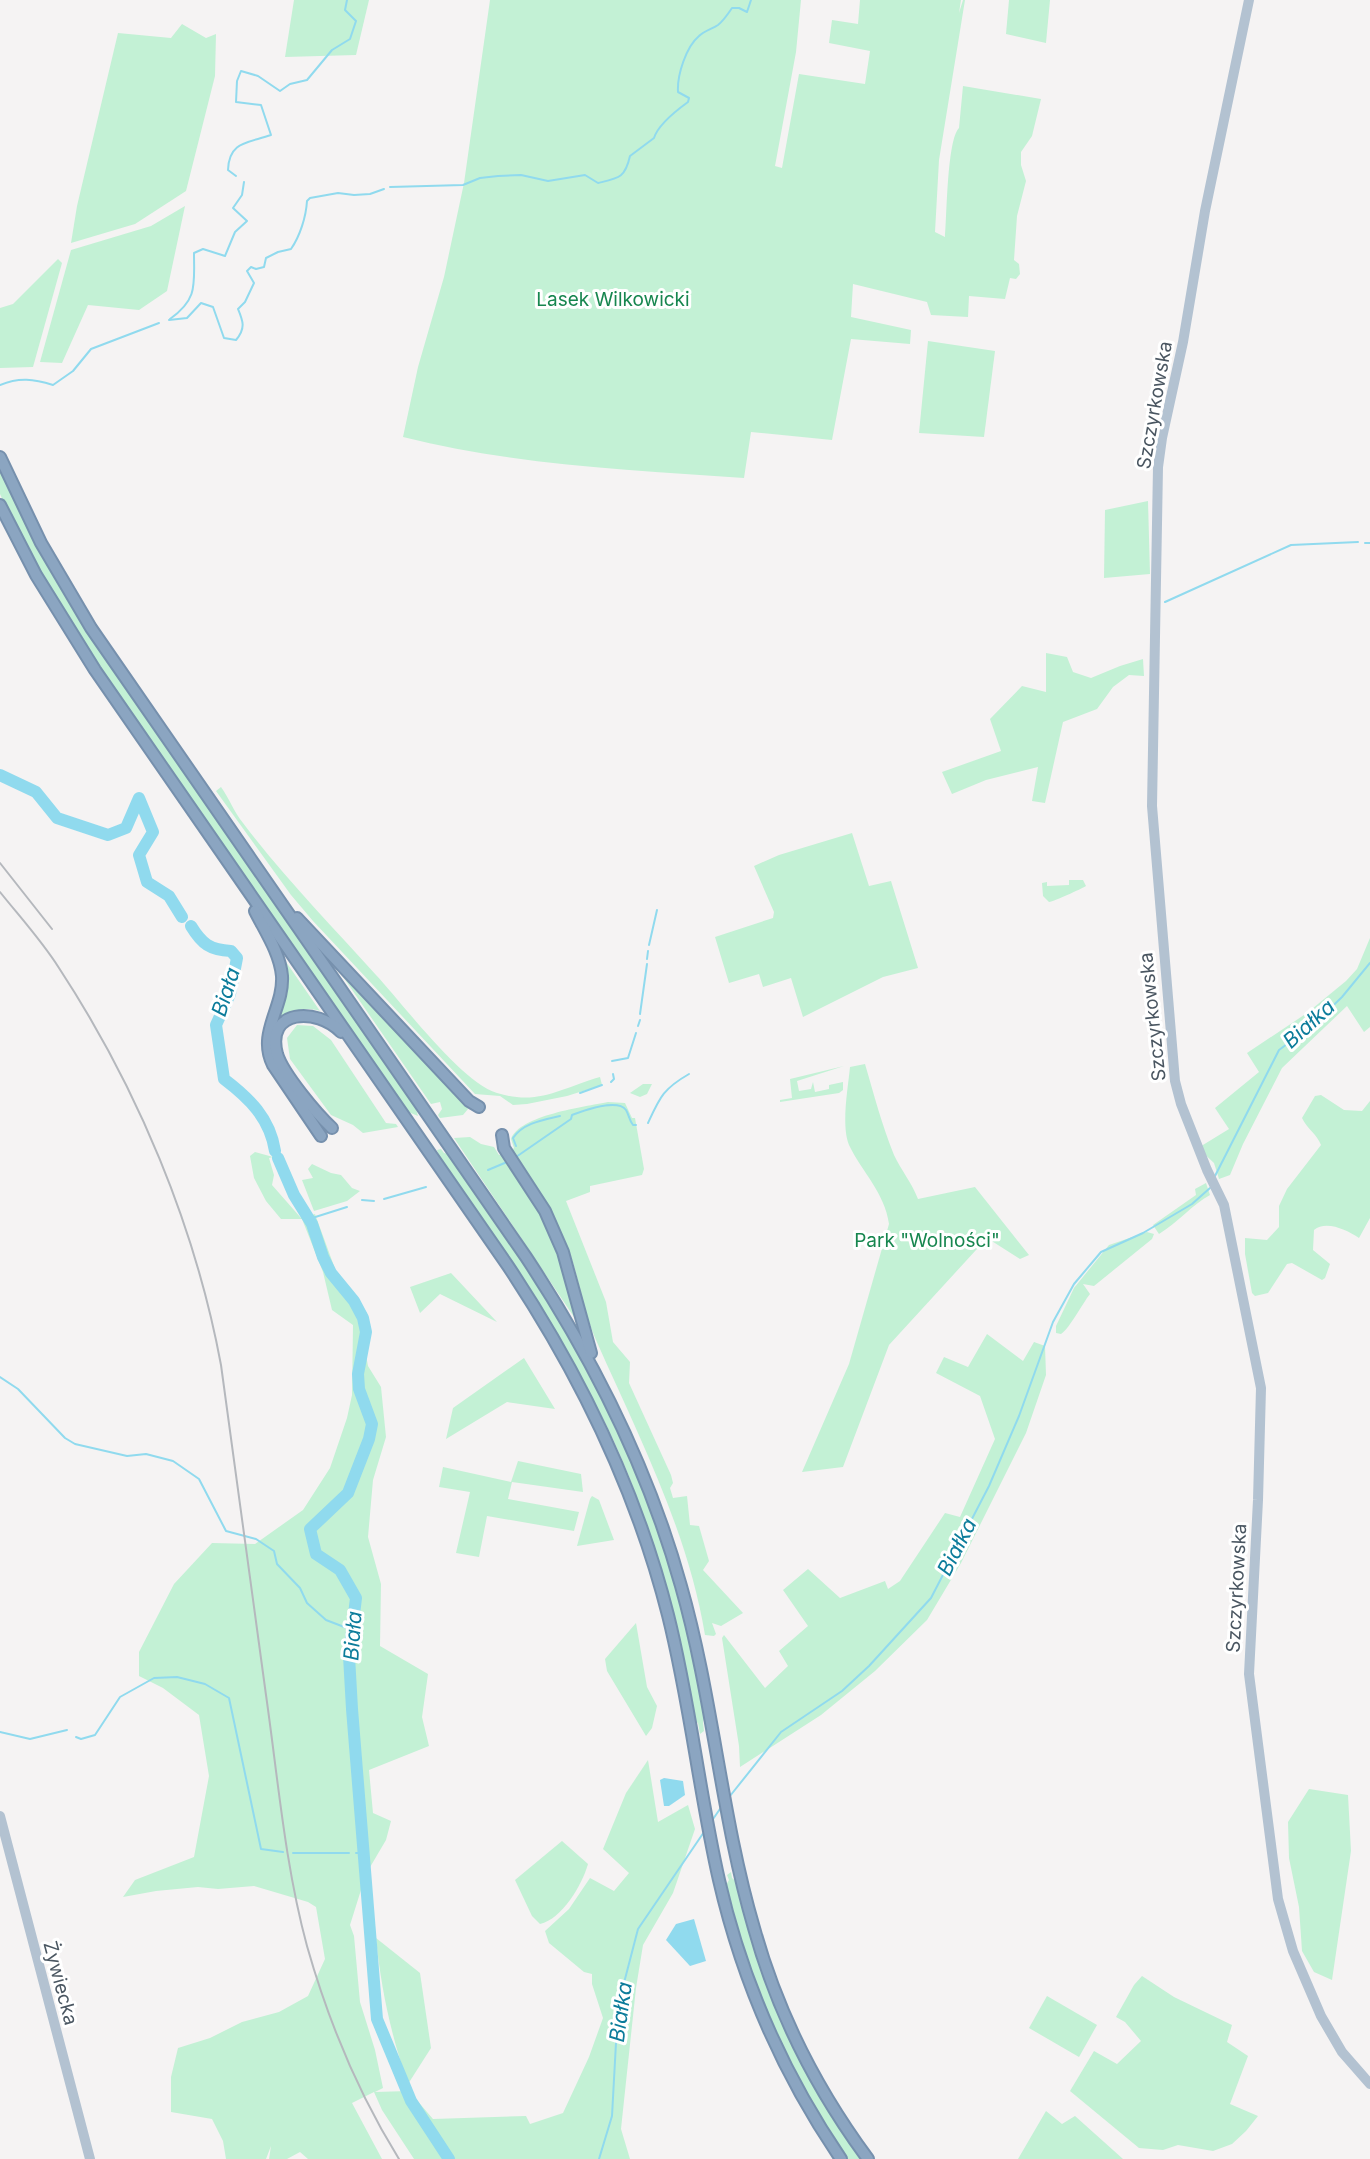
<svg xmlns="http://www.w3.org/2000/svg" width="1370" height="2159" viewBox="0 0 1370 2159" font-family="Inter,sans-serif">
  <rect width="100%" height="100%" fill="#f5f3f3"/>
  <g fill="#c3f1d5">
    <path d="M294,0H369L356,55L285,57Z"/>
    <path d="M490,0H801L796,52L775,166L782,168L799,74L865,84L870,51L829,43L832,20L858,24L860,0H961L959,13L963,0H965L939,160L935,232L945,237C947,216 947,140 959,128L963,86L1041,99L1032,136L1021,152V165L1026,181L1017,216L1014,260L1019,264L1020,274L1016,279L1010,278L1005,299L969,296L968,317L931,315L927,302L853,284L851,317L911,330L910,344L851,339L832,440L751,432L744,478C630,470 515,465 403,437L418,367L444,277L464,183Z"/>
    <path d="M1009,0H1050L1046,43L1006,34Z"/>
    <path d="M182,24L206,38L216,34L215,76L186,191L135,224L71,243L77,206L118,33L171,38Z"/>
    <path d="M185,206L167,291L139,310L88,305L62,363L40,362L71,250L151,226Z"/>
    <path d="M58,259L62,263L33,367L0,368V308L13,304Z"/>
    <path d="M928,341L995,351L984,437L919,433Z"/>
    <path d="M0,469L30,532L96,645L415,1105L418,1116L406,1111L91,656L54,597L4,503L0,494Z"/>
    <path d="M1148,501L1150,574L1104,578L1105,510Z"/>
    <path d="M1046,653L1067,657L1073,672L1091,678L1120,666L1143,659L1144,676L1129,675L1113,687L1097,709L1063,722L1045,803L1032,801L1038,767L986,780L952,794L942,772L1001,751L990,719L1022,686L1046,692Z"/>
    <path d="M221,787C229,798 234,812 243,823C284,877 331,925 376,975C404,1005 461,1082 497,1093C539,1106 561,1088 600,1077L602,1085L567,1096L527,1104L513,1105L500,1096L475,1094L313,921L291,895L216,791Z"/>
    <path d="M852,833L869,886L891,881L918,968L883,977L803,1017L791,978L763,987L759,974L729,983L715,937L773,918L774,912L754,866L779,855Z"/>
    <path d="M1069,880H1083L1086,886C1081,889 1055,901 1049,902L1043,896L1042,883L1047,882V886L1069,885Z"/>
    <path d="M1370,938V1027L1364,1032L1347,1006L1282,1068L1243,1144L1230,1175L1219,1179L1214,1163L1198,1148L1229,1129L1215,1108L1259,1072L1247,1053L1307,1013L1346,981L1357,969Z"/>
    <path d="M330,958L464,1102L468,1109L463,1115L440,1118L438,1115L442,1109L440,1102L431,1104Z"/>
    <path d="M284,959L320,1011C302,1006 293,1011 278,1022L286,991Z"/>
    <path d="M297,1025L313,1026L331,1040L386,1123L396,1124L398,1127L363,1133L353,1125L331,1115L290,1059L287,1038Z"/>
    <path d="M865,1064C874,1095 882,1125 894,1155C901,1170 912,1183 918,1199L975,1187L1029,1255L1020,1259L987,1238L889,1345L843,1467L802,1472L849,1364L889,1224C885,1193 862,1172 849,1145C841,1126 848,1088 850,1067Z"/>
    <path d="M844,1066L797,1081L799,1091L811,1089L813,1082L815,1092L829,1089V1085L843,1082V1090L839,1093L780,1102V1100L792,1098L790,1079Z"/>
    <path d="M643,1084H652L647,1094L640,1097L630,1093Z"/>
    <path d="M1321,1095L1344,1110L1362,1111L1370,1101V1218L1359,1238C1347,1230 1326,1220 1314,1230L1313,1250L1330,1264L1325,1278L1322,1280L1292,1263L1287,1264L1268,1293L1255,1296L1252,1293L1245,1254V1238L1267,1240L1279,1227V1206L1287,1189L1321,1145C1317,1134 1307,1129 1302,1118L1315,1096Z"/>
    <path d="M608,1102L625,1103L632,1118H635L644,1169L642,1175L590,1186V1192L566,1201L606,1302L613,1342L630,1362L629,1383L671,1475L673,1483L670,1488L673,1498L687,1496L690,1525L699,1526L709,1561L703,1570L743,1613L721,1626L712,1623L716,1634L714,1636L705,1635C688,1531 638,1435 596,1340C582,1309 579,1274 566,1243C552,1210 531,1180 512,1150L514,1148L511,1139C520,1115 584,1107 608,1102Z"/>
    <path d="M470,1137L481,1144L494,1147L499,1155L503,1154L541,1212L557,1247L576,1320L454,1138Z"/>
    <path d="M441,1149L444,1153L449,1154C514,1248 579,1341 626,1445C666,1531 686,1624 705,1716L703,1722L704,1731L700,1734L698,1723L693,1720C678,1658 667,1595 649,1534C608,1395 520,1277 440,1160L437,1150Z"/>
    <path d="M255,1152L273,1157L269,1158L274,1175L272,1185L301,1218L315,1214L338,1277L367,1313L370,1334L366,1355L368,1366L381,1387L386,1437L373,1480L368,1537L381,1584L380,1646L428,1674L422,1717L429,1746L369,1770L373,1813L391,1821L386,1840L366,1874L350,1925L354,1936L360,2002L375,2050L383,2088L375,2092L409,2091L433,2119L526,2116L530,2124L563,2113L589,2057L603,2018L592,1984V1974L584,1972L549,1943L545,1931L569,1909L590,1878L614,1891L629,1873L603,1849L626,1793L648,1760L658,1822L688,1805L695,1829L673,1893L643,1945L636,1988L621,2129L630,2159H414L382,2110L374,2092L352,2103L382,2159H308L300,2152L287,2159H269L271,2146L266,2159H226L223,2141L212,2119L171,2112V2077L178,2048L210,2038L242,2022L279,2012L308,1996L325,1959L316,1907L308,1902L254,1886L218,1889L198,1887L156,1891L123,1897L135,1880L194,1857L209,1776L199,1715L163,1688L139,1676V1652L174,1584L212,1543L255,1544L303,1510L330,1468L347,1418L352,1395L353,1325L332,1310L323,1272L302,1219H281L266,1201L254,1178L250,1156Z"/>
    <path d="M312,1164L331,1173L341,1175L352,1188L360,1191L347,1201L314,1211L302,1180L313,1178L308,1169Z"/>
    <path d="M1206,1183L1210,1195C1192,1205 1177,1223 1159,1234L1153,1225L1196,1195L1195,1189Z"/>
    <path d="M1147,1232L1154,1234L1152,1239L1094,1286L1083,1284L1090,1294C1082,1304 1070,1328 1061,1334L1056,1333V1326L1074,1288L1109,1245Z"/>
    <path d="M451,1273L497,1322L440,1294L420,1313L410,1287Z"/>
    <path d="M987,1334L1023,1361L1034,1342L1045,1346L1046,1375L1026,1433L961,1563L927,1620L875,1671L821,1715L740,1767L739,1746L722,1638L724,1635L765,1688L788,1666L779,1651L808,1626L783,1590L808,1569L840,1598L885,1581L888,1589L900,1581L945,1513L960,1517L995,1439L980,1396L936,1373L944,1357L968,1367Z"/>
    <path d="M524,1358L555,1409L507,1402L446,1439L453,1408Z"/>
    <path d="M518,1461L581,1474L583,1492L512,1482L508,1499L579,1512L574,1531L487,1516L479,1557L456,1553L470,1492L439,1487L443,1467L511,1482Z"/>
    <path d="M592,1496L599,1500L614,1540L577,1546L590,1499Z"/>
    <path d="M636,1623L647,1687L657,1706L652,1728L646,1736L607,1671L605,1659Z"/>
    <path d="M1309,1789L1348,1795L1351,1851L1332,1980L1314,1972L1302,1951L1299,1907L1289,1858L1288,1822Z"/>
    <path d="M562,1841L588,1864C582,1885 562,1919 540,1924L532,1916L515,1880Z"/>
    <path d="M731,1872L732,1878L738,1883L758,1955L863,2159H847C806,2098 772,2033 747,1964C738,1939 732,1913 725,1887L729,1880L727,1875Z"/>
    <path d="M376,1938L420,1973L431,2048L408,2084C391,2035 381,1989 376,1938Z"/>
    <path d="M1142,1976L1174,1997L1232,2025L1227,2042L1248,2056L1230,2104L1258,2116L1246,2131L1232,2144L1213,2151L1178,2145L1163,2150L1139,2148L1070,2091L1094,2051L1117,2064L1141,2041L1125,2022L1116,2017L1134,1985Z"/>
    <path d="M1047,1996L1097,2025L1079,2057L1029,2028Z"/>
    <path d="M1046,2111L1062,2124L1075,2116L1123,2159H1018Z"/>
  </g>
  <g fill="#90daee">
    <path d="M664,1778L683,1781L685,1795L669,1806H664L660,1780Z"/>
    <path d="M694,1919L706,1961L690,1966L666,1940L676,1924Z"/>
  </g>
  <g fill="none" stroke-linecap="round" stroke-linejoin="round">
    <g stroke="#90daee" stroke-width="2">
      <path d="M236,176L228,170C229,141 248,143 271,135L261,105L236,102L237,81L241,71L258,76L280,91L290,84L307,80L332,50L350,39L356,21L345,10L347,0"/>
      <path d="M390,187L463,185L480,178L498,176L521,175L548,181L585,175L598,183C619,178 625,178 630,156L654,138C658,125 677,110 688,102L689,98L678,92C677,75 686,47 699,36C704,31 712,29 718,25C723,21 728,14 732,8H739L747,12L751,0"/>
      <path d="M170,319C198,299 194,285 194,253L203,249L225,256L235,232L247,221L233,208L242,195L244,182"/>
      <path d="M169,320L187,318L201,303L213,307L224,338L236,340C246,328 243,321 238,309L245,302L254,283L247,271L251,267L256,269L264,267L266,258L278,252L291,249C300,236 306,217 307,201L310,198L338,193L354,195L370,194L384,189"/>
      <path d="M0,385C19,377 34,379 53,385L73,371L91,349L159,323"/>
      <path d="M1365,543H1370"/>
      <path d="M1165,602L1291,545L1358,542"/>
      <path d="M649,945L657,910"/>
      <path d="M647,959L648,951"/>
      <path d="M640,1014L647,964"/>
      <path d="M638,1026L640,1020"/>
      <path d="M612,1061L628,1058L636,1033"/>
      <path d="M611,1082L614,1079L613,1074"/>
      <path d="M580,1093L602,1085"/>
      <path d="M648,1123C660,1097 663,1089 689,1074"/>
      <path d="M516,1146L513,1138C523,1123 543,1120 560,1116"/>
      <path d="M516,1157L571,1119L572,1115C583,1111 617,1098 626,1110C629,1115 629,1120 633,1125H636"/>
      <path d="M488,1170L507,1162"/>
      <path d="M1215,1176L1279,1050L1314,1024L1342,997L1370,963"/>
      <path d="M384,1199L426,1187"/>
      <path d="M362,1200L374,1201"/>
      <path d="M309,1219L347,1207"/>
      <path d="M0,1377L18,1389L65,1438L75,1444L127,1456L146,1454L173,1461L199,1479L226,1531L256,1539L274,1551L277,1564L300,1588L307,1603L326,1620L352,1630"/>
      <path d="M0,1732L30,1739L67,1730"/>
      <path d="M76,1737L81,1739L95,1735L120,1697L154,1678L177,1677L205,1684L229,1698L261,1849L283,1852"/>
      <path d="M730,1796L781,1732L842,1691L869,1666L931,1598L989,1486L1019,1416L1053,1322L1074,1284L1101,1252L1143,1233L1192,1204L1210,1188"/>
      <path d="M711,1822L722,1806"/>
      <path d="M293,1853H349"/>
      <path d="M356,1853H363"/>
      <path d="M599,2159L612,2116L618,2006L638,1929L704,1832"/>
    </g>
    <g stroke="#90daee" stroke-width="12">
      <path d="M0,775L36,792L57,818L108,835L126,828L139,798L153,832L139,855L147,882L169,896L182,917"/>
      <path d="M191,926C202,944 210,950 231,951L237,958L230,994L216,1025L224,1079C249,1098 270,1118 275,1151"/>
      <path d="M278,1158L294,1195L312,1224L323,1257L331,1273L354,1301L363,1318L366,1332L358,1374L359,1389L372,1424L369,1439L348,1493L310,1529L316,1554L340,1570L356,1598L349,1656L352,1709L377,2019L411,2101L449,2159"/>
    </g>
    <g stroke="#7690ad" stroke-width="14">
      <g id="highway">
        <path d="M0,457L41,543L91,628L526,1257C594,1360 648,1467 681,1586C713,1698 721,1816 754,1928C777,2011 817,2090 868,2159"/>
        <path d="M0,505L36,575L95,670L508,1266C580,1374 636,1489 668,1615C690,1702 699,1792 719,1880C742,1980 783,2074 841,2159"/>
        <path d="M255,911C265,931 280,953 282,976C284,1008 257,1033 273,1065L321,1136"/>
        <path d="M297,918L469,1101L479,1107"/>
        <path d="M332,1128C317,1114 283,1074 277,1054C265,1009 317,1007 341,1032"/>
        <path d="M502,1135L504,1148L545,1211L563,1252L591,1353"/>
      </g>
    </g>
    <g stroke="#b3c2d1" stroke-width="10">
      <path d="M1249,0L1205,211L1183,342L1162,438L1158,467L1152,806L1175,1081L1181,1104L1207,1170L1224,1205L1261,1388L1258,1500L1249,1674L1278,1899L1293,1951L1321,2016L1342,2052L1370,2084"/>
      <path d="M0,1816L90,2159"/>
    </g>
    <use href="#highway" stroke="#8ba5c1" stroke-width="10"/>
    <g stroke="#b5b8bd" stroke-width="2">
      <path d="M0,863L52,929"/>
      <path d="M0,892C20,917 42,941 59,968C137,1087 195,1225 221,1365C236,1475 251,1585 266,1695C278,1779 285,1865 307,1946C328,2020 358,2093 399,2159"/>
    </g>
  </g>
  <g text-anchor="middle" stroke-width="6" stroke-linejoin="round" paint-order="stroke">
    <g font-size="19" fill="#17864f" stroke="#fff">
      <text x="613" y="306">Lasek Wilkowicki</text>
      <text x="927" y="1247">Park "Wolności"</text>
    </g>
    <g font-size="19" fill="#4a5661" stroke="#fff">
      <text transform="translate(1154 405) rotate(-80)" y="7">Szczyrkowska</text>
      <text transform="translate(1152 1017) rotate(-96)" y="7">Szczyrkowska</text>
      <text transform="translate(1236 1588) rotate(-87)" y="7">Szczyrkowska</text>
      <text transform="translate(61 1983) rotate(75)" y="7">Żywiecka</text>
    </g>
    <g font-size="21" font-style="italic" fill="#0c7c9b" stroke="#fff">
      <text transform="translate(226 992) rotate(-72)" y="7">Biała</text>
      <text transform="translate(1309 1024) rotate(-42)" y="7">Białka</text>
      <text transform="translate(957 1547) rotate(-63)" y="7">Białka</text>
      <text transform="translate(353 1636) rotate(-86)" y="7">Biała</text>
      <text transform="translate(621 2012) rotate(-82)" y="7">Białka</text>
    </g>
  </g>
</svg>
